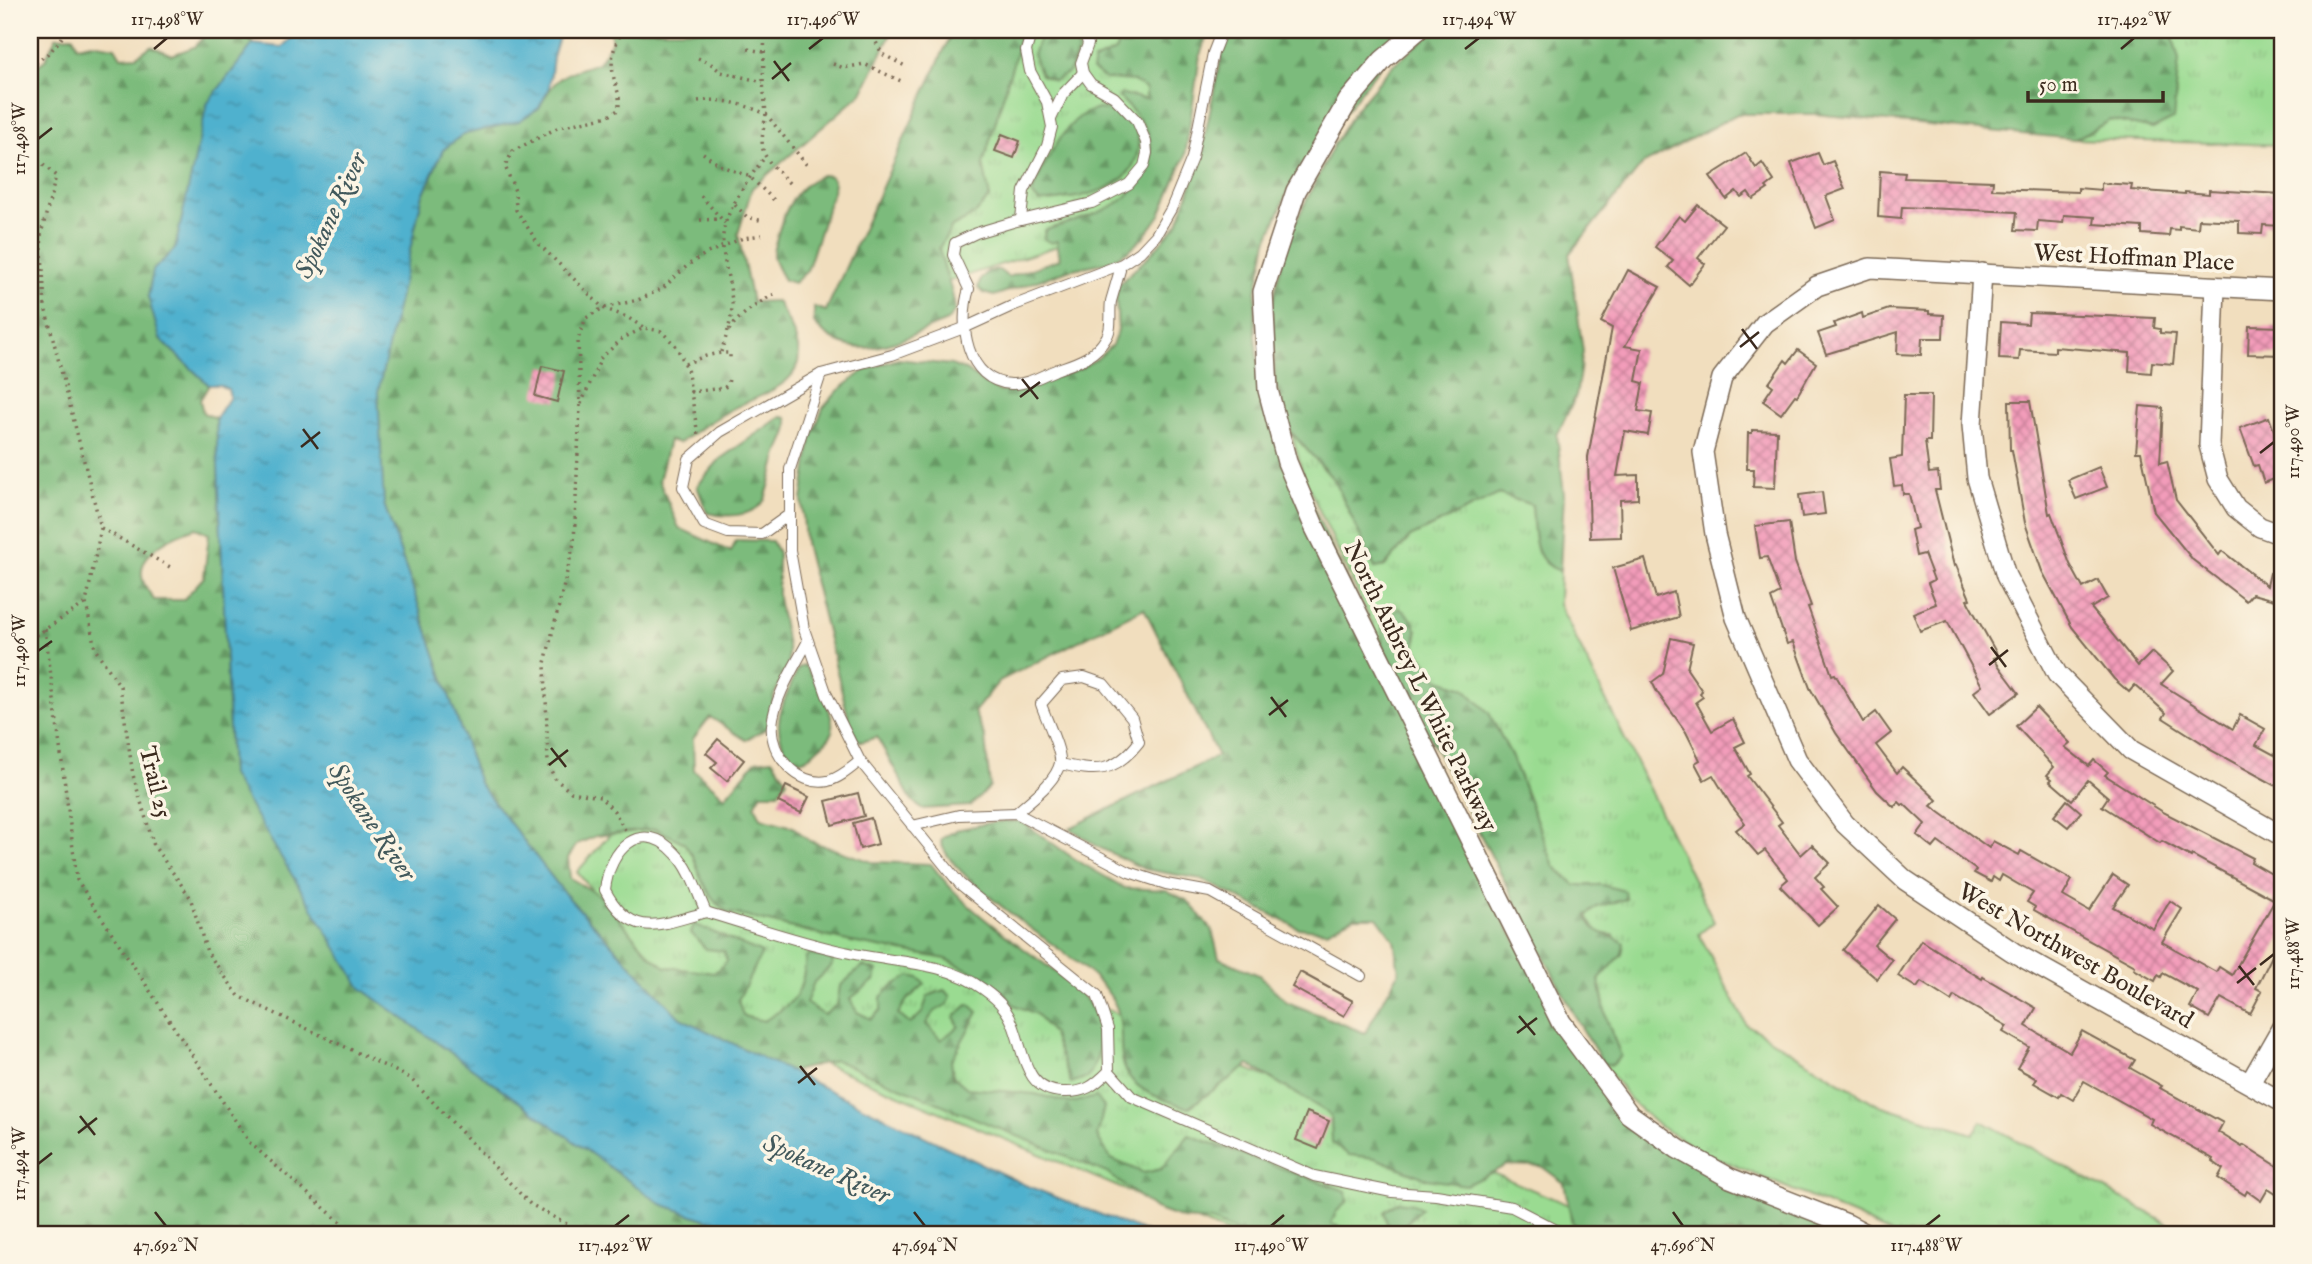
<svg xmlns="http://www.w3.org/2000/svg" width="2312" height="1264" viewBox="0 0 2312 1264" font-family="'IM FELL English',serif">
  <defs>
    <pattern id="grass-tufts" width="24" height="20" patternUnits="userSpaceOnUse" patternTransform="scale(1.75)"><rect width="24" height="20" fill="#9adb91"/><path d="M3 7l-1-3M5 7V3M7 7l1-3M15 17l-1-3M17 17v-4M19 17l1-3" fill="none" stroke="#86bc7d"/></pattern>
    <pattern id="forest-firs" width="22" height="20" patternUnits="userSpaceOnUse" patternTransform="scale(1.75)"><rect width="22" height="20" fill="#7bbb7b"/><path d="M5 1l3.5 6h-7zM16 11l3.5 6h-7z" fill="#669864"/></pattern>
    <pattern id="water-ripples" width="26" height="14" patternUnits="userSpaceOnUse" patternTransform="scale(1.75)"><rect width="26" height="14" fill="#50b1ce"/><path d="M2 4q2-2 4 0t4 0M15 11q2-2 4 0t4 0" fill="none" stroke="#4490a7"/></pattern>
    <pattern id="building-cross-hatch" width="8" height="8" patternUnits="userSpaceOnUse" patternTransform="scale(1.75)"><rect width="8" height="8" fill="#f39cba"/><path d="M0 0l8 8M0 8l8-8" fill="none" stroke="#c67f97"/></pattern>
  </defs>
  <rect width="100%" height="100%" fill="#fcf5e5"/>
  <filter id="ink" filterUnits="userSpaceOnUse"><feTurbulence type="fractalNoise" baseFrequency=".0143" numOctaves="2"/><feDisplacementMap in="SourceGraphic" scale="14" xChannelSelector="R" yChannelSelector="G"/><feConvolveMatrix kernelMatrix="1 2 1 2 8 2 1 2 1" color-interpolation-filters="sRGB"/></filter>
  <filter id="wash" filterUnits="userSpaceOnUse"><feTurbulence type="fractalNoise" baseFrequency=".00686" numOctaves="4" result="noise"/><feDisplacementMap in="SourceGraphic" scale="28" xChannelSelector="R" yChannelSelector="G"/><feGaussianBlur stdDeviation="1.57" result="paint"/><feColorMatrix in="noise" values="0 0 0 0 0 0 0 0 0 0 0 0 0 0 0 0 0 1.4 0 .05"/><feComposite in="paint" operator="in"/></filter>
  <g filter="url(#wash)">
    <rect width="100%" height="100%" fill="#f1debe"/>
    <g fill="url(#grass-tufts)" stroke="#6a8258" stroke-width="2">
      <path d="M994,30H1134L1166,142L1111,229L934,286L921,216Z"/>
      <path d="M2171,30H2282V145L2075,139L2111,120L2153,129L2179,60Z"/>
      <path d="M1291,432L1335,481L1375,568L1385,566L1410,537L1499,494L1532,505C1535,532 1530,561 1560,571L1559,604L1714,922L1699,934L1746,1024L1876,1104L1973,1134L1982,1121L2187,1234H1892L1857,1217L1702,1152L1659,1126L1630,1100L1603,1063L1621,1056L1607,1021L1599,979L1622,954L1614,935C1599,935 1593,930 1587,916L1597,907L1626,899L1602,885H1575L1554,866L1512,757L1489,714L1464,688L1439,680L1415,647L1418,630L1382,646L1304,477Z"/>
      <path d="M655,783L780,871L1637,1234H1230L685,1005L577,872Z"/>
    </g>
    <g fill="url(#forest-firs)" stroke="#5b724c" stroke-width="2" fill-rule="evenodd">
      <path d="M210,30H244L253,44L208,104L175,249L153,270L160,339L209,385L200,400L203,413L216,418L231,775L661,1204L748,1234H30V71L45,60L56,37L73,36L77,46L91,43L115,47L121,57L137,56L151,46L172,55L194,47ZM196,528L209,534L204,577L183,600H154C150,593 142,584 142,576C139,550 176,534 196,528Z"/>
      <path d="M610,30H893L862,93L752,188L738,234L752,302L777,301C786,319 802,341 798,362C794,389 745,400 725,413C709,422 694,433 679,443L669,440L659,481L679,528L731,552L736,540L772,541L778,553V598L788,650V666L774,695L767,728L746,740L710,717L693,739L694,770L725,797L756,761L772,759L787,780L778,793H762L755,805L761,818L793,827L810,841L872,862L931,864C960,904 1000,931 1039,960C1054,971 1073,983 1085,998C1104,1021 1104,1053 1088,1077L1071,1083L1052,1033L1036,1014L1014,1005L1005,994L984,977L946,959L851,942L727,912L715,902L702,881L693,856L683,842L656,829L596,836L577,844L568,858L570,878L599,895L651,956L666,967L714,973L727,961L724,951L706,949L691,933L694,924L762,953L738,1000L743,1016L764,1021C796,1001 802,996 806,957L811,953L833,959L832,965L814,982L806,1003L824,1015L837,1005L840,986L863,966L877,971L875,980L850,999L857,1012L871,1019L881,1010V997L892,986L910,976L919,978L925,984L907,1000L898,1014L910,1024L922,1013L928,996L944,990L951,996L948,1004L934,1012L926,1024L941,1040L959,1026L954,1017L969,1004L978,1012L951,1061L953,1076L967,1088L1035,1094L1071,1103L1096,1097L1104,1107L1097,1136L1111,1159L1144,1173L1161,1169L1189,1135L1346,1191L1347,1202L1336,1212L1331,1224L1361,1234H1243L1211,1221L1183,1219L1155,1209L1109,1174L835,1060L791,1072L680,1018L565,894L479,783L384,504L377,392L422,197L443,150L462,135L539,108C555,75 564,74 598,63L612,41Z"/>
      <path d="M953,30H1023L983,164L990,197L973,216L952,227L939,248C943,269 954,290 955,311L947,321C899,339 855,370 814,323V307L826,311Z"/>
      <path d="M1051,30L1072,31L1078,52L1068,73L1054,81L1041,75L1033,54L1041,35Z"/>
      <path d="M1115,30H1209L1200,55L1185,157L1160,215L1144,237L1128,251L1108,262L1068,270L994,296L983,293L978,288L981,279L988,271L999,270L1008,277L1060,259L1057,241L1051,243L1044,239L1045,230C1071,222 1098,215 1121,201C1129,196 1134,187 1139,180C1165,147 1144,121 1119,97L1121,94L1146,99V89L1133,81L1106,79L1092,70L1094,61L1115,51L1121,37Z"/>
      <path d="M1230,30H1407L1290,186L1267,241L1256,292L1255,335L1261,393L1501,917L1626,1116L1855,1234H1590L1572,1223L1564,1183L1541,1166L1507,1165L1466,1185L1427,1179L1375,1158L1349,1155L1332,1143L1331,1118L1328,1113L1249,1065L1188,1108C1170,1101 1144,1095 1131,1079C1117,1062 1123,1042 1120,1022C1118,1001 1102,983 1086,970C1058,945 941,872 941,839L956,830L994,822L1021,821L1076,860L1125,888L1166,890L1188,901L1212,930L1219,958L1259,975L1287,1002L1365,1033L1399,972L1394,940L1377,917H1354L1327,931L1298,928L1201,879L1144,869L1098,847L1070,828L1218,756L1144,608L999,681L974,712L985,738L990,787L970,806L921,809L911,799L877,737L861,742L856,738L849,720L805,543L802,500L811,440L823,408L838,391L865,370L898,359L951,365L968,371L983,383L1001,392L1019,389L1079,369L1098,358L1112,345L1118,330L1116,300L1118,285L1149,256L1178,223L1199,164L1221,57Z"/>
      <path d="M1435,30H2171L2179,60L2173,119L2153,129L2111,120L2075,139L1815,114H1737L1642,165L1569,254L1583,351L1576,396L1557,435L1564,494L1560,571C1530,561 1535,532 1532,505L1499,494L1410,537L1385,566L1375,568L1335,481L1291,432L1275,383L1272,306L1286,242L1333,146L1355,110L1393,65Z"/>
      <path d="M1098,109C1108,110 1121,110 1129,119C1145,135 1139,164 1123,178C1102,196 1065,199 1039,202L1032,194C1041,169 1060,130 1082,115C1086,112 1093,111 1098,109Z"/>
      <path d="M822,175L830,176L834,181L833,191L807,271L794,283L784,280C780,272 773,263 773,254C773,249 776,242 777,237C784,211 795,186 822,175Z"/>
      <path d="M782,416L787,417C791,431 782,441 778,454C775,462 767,497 764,501C752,518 725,517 707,513L697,486L720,459Z"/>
      <path d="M1399,608C1417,620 1418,627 1415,647L1439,680L1464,688L1489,713L1512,757L1554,866L1575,885H1602L1625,891L1626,899L1597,907L1587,916C1597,939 1607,930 1624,943L1622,954L1599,980L1607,1021L1621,1056L1612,1065L1603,1063L1577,1020L1382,646V623Z"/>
      <path d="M804,665C814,678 839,719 831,735C828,741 820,746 815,751C808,758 802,763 792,760C766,724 784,705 798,668Z"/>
      <path d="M1397,1202L1413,1204L1421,1209L1401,1228L1404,1234H1380L1387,1224L1384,1212Z"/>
    </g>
    <path fill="url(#water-ripples)" stroke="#466e76" stroke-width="2" d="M300,30H561L553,57L549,88L539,108L519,121L462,135L443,150L422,197L378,392L384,504L479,783L565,894L680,1018L1025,1185L1150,1234H748L661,1204L361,988L231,775L216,418L230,397L228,389L219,385H209L160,339L148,297L153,270L175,249L207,104L253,44L282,47Z"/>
    <g id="blocks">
      <g fill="url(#building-cross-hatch)">
        <path d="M1002,134L1020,141L1014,158L995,151Z"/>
        <path d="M1746,153L1756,168L1762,163L1774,181L1766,187L1768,189L1753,199L1748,192L1741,197L1736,191L1726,199L1710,176Z"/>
        <path d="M1818,153L1823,165L1833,161L1845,189L1826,196L1835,220L1816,228L1791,163Z"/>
        <path d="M1880,171L1905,173L1904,178L1993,181L1992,189L2078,192V188L2101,190V183L2132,185L2131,190L2185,194V192L2209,194V190L2282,194V226L2263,225L2262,234L2239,233V221L2199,219L2198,228L2179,226V230L2170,229L2169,236L2142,234V227L2094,224L2095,217L2064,215L2063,223L2038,221L2037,231L2015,230L2017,212L1902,207L1901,219L1878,217Z"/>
        <path d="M1698,205L1724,225L1698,258L1705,264L1689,285L1668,267L1673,261L1655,247L1679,216L1685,221Z"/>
        <path d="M1628,270L1660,287L1625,346L1642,349L1636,381L1643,383L1638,411L1652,413L1648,435L1625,431L1617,476L1638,475V499L1620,500L1621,537L1590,538L1588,457L1612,328L1601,322Z"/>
        <path d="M1889,309L1929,311V314L1944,315L1943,338H1922L1921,355L1897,354L1898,332L1826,354L1818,333L1836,327L1834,323L1862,313L1863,318Z"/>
        <path d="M2029,313L2155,318L2154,328L2160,329V333L2176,334L2173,364L2152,362L2151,373L2129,371L2130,353L2055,347V352L2020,350L2019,360L1999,359L2001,322L2028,324Z"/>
        <path d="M2249,326L2282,327V355L2248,354Z"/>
        <path d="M1798,350L1816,363L1797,396L1795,395L1781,414L1763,401L1773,386L1769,383L1785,360L1788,363Z"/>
        <path d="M542,366L564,371L557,402L535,396Z"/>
        <path d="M1904,395H1931L1930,441H1925L1929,473L1938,472L1940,490H1935L1954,566L1956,565L1970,599L1967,600L1998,656L1993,658L2019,693L1990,714L1974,692L1982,686L1947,621L1920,631L1913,613L1936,604L1928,583L1934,580L1924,554L1916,556L1911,530L1917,528L1909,494H1903L1902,485L1894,486L1890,459L1902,457Z"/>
        <path d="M2009,401H2030L2049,514L2051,513L2070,564L2083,588L2098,580L2108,598L2091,608L2138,666L2152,652L2173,671L2161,684L2233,729L2240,715L2265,729L2256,745L2282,759V789L2209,749L2210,748L2163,718L2166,713L2135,685L2129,692L2114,679L2072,627L2042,571L2025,523L2012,450H2010Z"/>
        <path d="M2140,406L2163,408L2160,463L2167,461L2176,500L2219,555L2222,551L2267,586L2270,573L2282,576V602L2252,594L2246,601L2193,560L2154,512L2141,452H2136Z"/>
        <path d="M2269,417L2282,453V476L2264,483L2258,465L2254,466L2240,428Z"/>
        <path d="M1752,430L1777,431L1775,488L1753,487L1754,469H1747L1748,433H1752Z"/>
        <path d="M2099,467L2107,487L2076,499L2068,480Z"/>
        <path d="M1822,492L1825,514L1802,517L1799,495Z"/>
        <path d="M1789,522L1795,562L1811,606L1808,607L1832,675L1835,674L1863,722L1876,712L1891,733L1876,745L1897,773L1902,767L1937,800L1931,806L1989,848L1993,841L2019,855L2021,851L2072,880L2063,896L2089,911L2113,875L2128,885L2113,907L2153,929L2170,901L2182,909L2162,942L2216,972L2219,967L2232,975L2275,900L2192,855L2191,857L2162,841L2160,843L2102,806L2108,797L2088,780L2072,800L2050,781L2052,779L2047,775L2054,767L2016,726L2036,707L2070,743L2065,747L2089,766L2094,760L2108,772L2105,775L2163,812L2253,858L2251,862L2282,880V936L2256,988L2262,991L2250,1014L2221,998L2209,1018L2190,1007L2198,992L2163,973L2161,977L2158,975L2155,981L2134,969L2135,966L2034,910L2035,907L2027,902L2033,893L2002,875L1999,881L1993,877L1991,882L1974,873L1976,870L1938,842L1933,848L1917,835L1925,824L1904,804L1902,805L1899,802L1894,807L1877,791L1836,733L1810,688L1793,642L1787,644L1771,598L1780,593L1767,557L1760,558L1755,526Z"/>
        <path d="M1645,559L1656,598L1674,592L1679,617L1631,631L1613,568Z"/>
        <path d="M1671,638L1693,643L1687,669L1702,691L1700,693L1703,697L1696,702L1712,731L1733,719L1745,742L1735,747L1750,774L1747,776L1782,822L1778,825L1801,855L1812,845L1830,863L1815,877L1824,887L1821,889L1838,907L1818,925L1780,886L1788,879L1765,850L1758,855L1736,830L1745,823L1731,805L1713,775L1704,780L1695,763L1700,760L1686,732L1657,692L1652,682L1663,674Z"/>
        <path d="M718,739L744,760L727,781L711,768L717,762L706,753Z"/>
        <path d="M786,786L809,797L801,813L778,802Z"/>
        <path d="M858,793L864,816L832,825L826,801Z"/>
        <path d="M2067,800L2081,812L2068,827L2054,816Z"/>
        <path d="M871,818L878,844L860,849L853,823Z"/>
        <path d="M1879,905L1895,919L1874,945L1892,960L1877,979L1843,950Z"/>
        <path d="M1921,940L1982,979L1983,977L2036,1008L2026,1026L2070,1052L2082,1031L2135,1060L2130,1068L2162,1086L2160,1088L2223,1123L2218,1132L2242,1147L2244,1145L2282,1169V1198L2268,1189L2261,1201L2247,1191L2245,1195L2218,1178L2223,1169L2212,1161L2213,1159L2150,1124L2152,1119L2084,1081L2073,1100L2061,1093L2059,1097L2034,1083L2037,1079L2017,1068L2029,1047L2003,1032L2007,1026L1954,996L1951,1001L1921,982L1917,988L1898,976Z"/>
        <path d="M1300,972L1353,1001L1344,1016L1292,987Z"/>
        <path d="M1307,1112L1329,1121L1318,1149L1296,1140Z"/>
      </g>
    </g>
  </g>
  <g filter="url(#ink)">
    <use href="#blocks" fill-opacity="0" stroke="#7b6956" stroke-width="2"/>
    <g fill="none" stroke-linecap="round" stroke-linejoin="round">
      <g stroke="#7b6956" stroke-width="12">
        <g id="service">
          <path d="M1084,30L1088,44L1081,63L1083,73L1091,84L1114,97L1137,121L1146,142L1147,153L1144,166L1129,184L1092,203L1013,222L976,233L955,243L953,255L969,289C958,324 966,381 1011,384C1027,385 1043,375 1058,369C1078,362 1095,357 1106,338C1113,328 1109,313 1111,301C1114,291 1117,280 1120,270"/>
          <path d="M1051,119L1063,94L1083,73"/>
          <path d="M1021,219L1024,191L1047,146L1052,127L1047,102L1030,71L1026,51L1032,30"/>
          <path d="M821,374L790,469V550L804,629L827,695L860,761L960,884L1097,995L1108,1029L1109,1071L1132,1097L1314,1176L1392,1192L1436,1195L1512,1207L1564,1234"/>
          <path d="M790,514L762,534L728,533L704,524L683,487L689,459L720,432L821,374L892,355L964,328L1012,306L1122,264L1140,252L1156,235L1171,209L1192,158L1213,53L1222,30"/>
          <path d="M808,641C795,666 775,695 772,725C769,754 798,787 828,781C840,778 851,768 860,761"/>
          <path d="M1016,813C1030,800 1056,782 1060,763C1062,751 1045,717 1041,704L1062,680L1084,677L1104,684L1132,718L1139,742C1114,774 1097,772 1060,764"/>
          <path d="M912,826L959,815L1016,813L1129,872L1166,884L1210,892L1361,976"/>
          <path d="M706,912C660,925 631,940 605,890C609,850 641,816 676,854C691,869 697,893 706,912C752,926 798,942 845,952C891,963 944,960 983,989C990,994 998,1000 1003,1007C1026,1034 1016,1091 1063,1092C1085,1093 1094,1086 1109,1071"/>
        </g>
      </g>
      <g stroke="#7b6956" stroke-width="22">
        <g id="minor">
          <path d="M1418,30L1383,60L1348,101L1296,191L1263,292L1268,390L1287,462L1314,526L1561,1022L1629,1114L1678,1149L1730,1178L1847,1224L1866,1234"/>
          <path d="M1982,273L1972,425L1977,478L2006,576L2057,674L2131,750L2282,836"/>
          <path d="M2215,287L2209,445L2218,479L2236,508L2260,527L2282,535"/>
          <path d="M2282,290L1870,268L1817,286L1765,323L1722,378L1703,452L1715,534L1736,618L1797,760L1845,824L1905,880L2013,952L2282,1102"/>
          <path d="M2250,1083L2282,1027"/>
        </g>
      </g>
      <g stroke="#7b6956" stroke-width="3.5" stroke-dasharray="2 5" stroke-linecap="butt">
        <path d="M623,30C615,44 610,56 613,73C615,88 622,95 618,110L609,116L559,127L513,151L505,166L515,191L516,210L538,243L603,308L627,317L644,328"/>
        <path d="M765,30L763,82L766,114L809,168"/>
        <path d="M870,30L882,54L907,67"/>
        <path d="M691,31V30"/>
        <path d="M748,49L764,52"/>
        <path d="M698,58L710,63L721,72L763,82"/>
        <path d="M833,64L844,68L864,64L901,81"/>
        <path d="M30,67L51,51L68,30"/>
        <path d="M698,101C721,98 744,104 766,114C758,156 761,153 790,184"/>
        <path d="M703,153L719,165L750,177L775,201"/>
        <path d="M30,161L41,163L56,176L41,234L45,307L101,528L86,603L95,649L120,686L133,775L154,846L190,897L207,952L239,996L410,1078L530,1204L585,1234"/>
        <path d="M701,196L725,223"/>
        <path d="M735,205L747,217L763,221"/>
        <path d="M700,220L721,219"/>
        <path d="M729,330C742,312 759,303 778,292"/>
        <path d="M721,352C726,337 732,321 732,304C731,279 719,254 724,228C729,206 751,175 765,157"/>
        <path d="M685,364C699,358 714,352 730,353V359"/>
        <path d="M690,392L724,388L728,384L729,379"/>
        <path d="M581,404L601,358L623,338L644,328L661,331L676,346L687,368L698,435"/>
        <path d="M101,528L170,567"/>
        <path d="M45,629L77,880L250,1143L354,1234"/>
        <path d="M30,639L86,603"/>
        <path d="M625,830L614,811L600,797L571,792L555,779L548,764L545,663L574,543L580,406L578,339L586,318L603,308L638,300L649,295L663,288L688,265L705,254L743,238L762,235"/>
      </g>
      <use href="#service" stroke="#fff" stroke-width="10"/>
      <use href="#minor" stroke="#fff" stroke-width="19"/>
    </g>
  </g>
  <path fill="none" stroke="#3b2a1e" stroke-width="2.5" d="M154,49L167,38M809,49L823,38M1465,49L1479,38M2121,49L2134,38M774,61L789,81M772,79L791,63M38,139L52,128M1742,329L1757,349M1740,347L1759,332M1022,379L1038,399M1020,397L1040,382M303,429L318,449M301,447L320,432M2260,453L2274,442M1991,647L2006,667M38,651L52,641M1989,665L2008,650M1271,697L1286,717M1269,715L1288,700M551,748L566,767M549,765L568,750M2260,965L2274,954M2239,966L2254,985M2237,983L2256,968M1519,1016L1535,1035M1517,1033L1537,1018M800,1066L815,1085M798,1083L817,1068M80,1116L95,1135M78,1133L97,1118M38,1164L52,1153M155,1212L166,1226M914,1212L925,1226M1673,1212L1683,1226M615,1226L629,1215M1271,1226L1284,1215M1926,1226L1940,1215"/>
  <g text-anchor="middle" stroke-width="7" stroke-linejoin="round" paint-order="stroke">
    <g font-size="24" fill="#3b2a1e" stroke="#fcf5e5">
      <text transform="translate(2134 257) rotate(3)" y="8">West Hoffman Place</text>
      <text transform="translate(1421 686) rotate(64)" y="8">North Aubrey L White Parkway</text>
      <text transform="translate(156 782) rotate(76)" y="8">Trail 25</text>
      <text transform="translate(2076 955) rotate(30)" y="8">West Northwest Boulevard</text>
    </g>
    <g font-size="26" font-style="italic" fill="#42595c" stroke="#fcf5e5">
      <text transform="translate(330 215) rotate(-65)" y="9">Spokane River</text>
      <text transform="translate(373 821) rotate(56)" y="9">Spokane River</text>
      <text transform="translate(827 1168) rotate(24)" y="9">Spokane River</text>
    </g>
  </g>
  <rect width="2312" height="1264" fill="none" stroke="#fcf5e5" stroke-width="77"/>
  <path d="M2028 91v10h135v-10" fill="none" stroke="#3b2a1e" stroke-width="3.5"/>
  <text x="2039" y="91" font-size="21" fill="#3b2a1e" stroke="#fcf5e5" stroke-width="5" paint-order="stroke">50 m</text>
  <rect x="38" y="38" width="2236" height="1188" fill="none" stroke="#3b2a1e" stroke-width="2.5"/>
  <g font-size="18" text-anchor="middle" fill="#3b2a1e">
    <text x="167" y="25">117.498°W</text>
    <text x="823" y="25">117.496°W</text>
    <text x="1479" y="25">117.494°W</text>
    <text x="2134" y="25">117.492°W</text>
    <text transform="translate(19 139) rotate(-90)" y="6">117.498°W</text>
    <text transform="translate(2293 442) rotate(-90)" y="6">117.490°W</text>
    <text transform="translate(19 651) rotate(-90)" y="6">117.496°W</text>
    <text transform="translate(2293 954) rotate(-90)" y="6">117.488°W</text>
    <text transform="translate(19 1164) rotate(-90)" y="6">117.494°W</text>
    <text x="166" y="1251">47.692°N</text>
    <text x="615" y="1251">117.492°W</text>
    <text x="925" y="1251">47.694°N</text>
    <text x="1271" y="1251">117.490°W</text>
    <text x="1683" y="1251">47.696°N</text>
    <text x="1926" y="1251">117.488°W</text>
  </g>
</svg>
